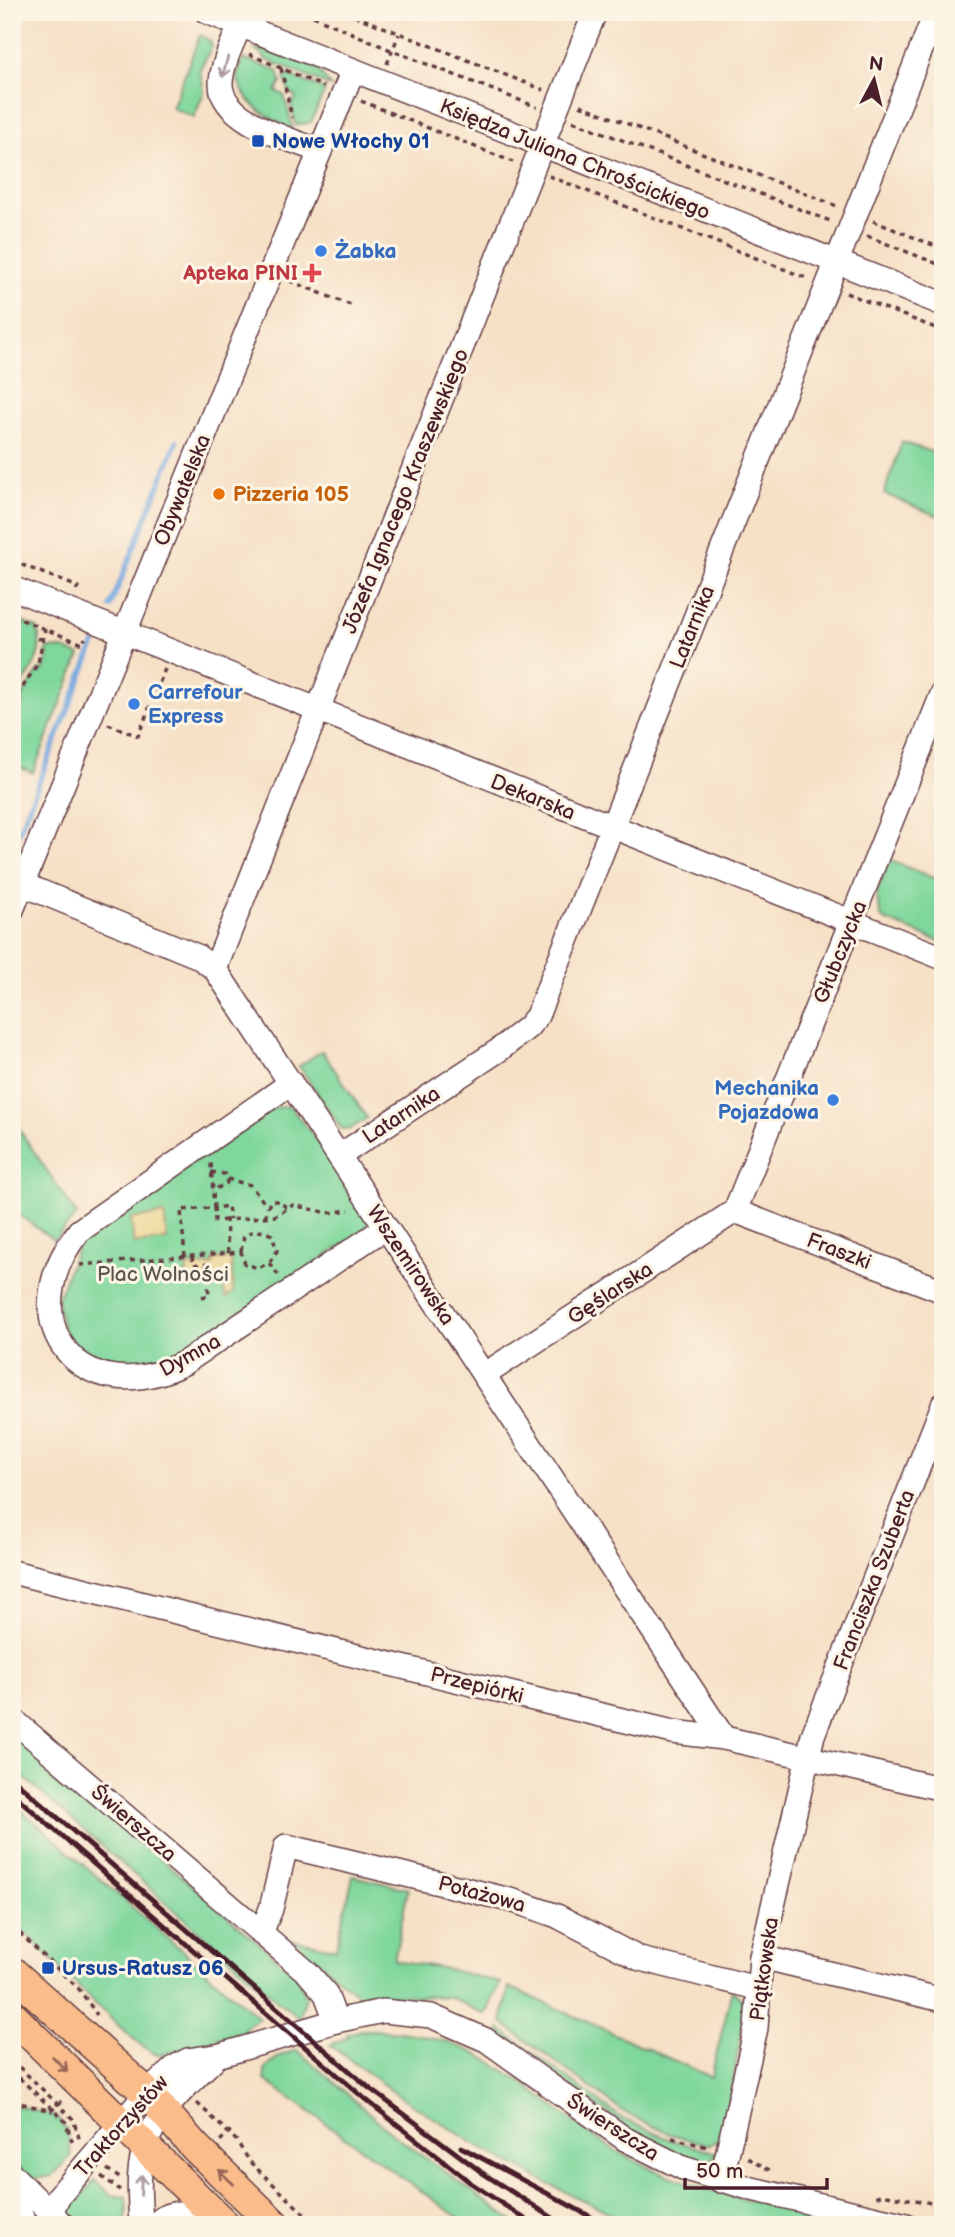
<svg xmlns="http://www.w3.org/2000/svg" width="955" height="2237" viewBox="0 0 955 2237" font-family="'Balsamiq Sans',sans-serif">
  <rect width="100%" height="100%" fill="#fcf5e5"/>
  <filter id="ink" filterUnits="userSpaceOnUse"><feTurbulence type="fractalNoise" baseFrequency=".0143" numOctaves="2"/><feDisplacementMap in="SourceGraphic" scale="14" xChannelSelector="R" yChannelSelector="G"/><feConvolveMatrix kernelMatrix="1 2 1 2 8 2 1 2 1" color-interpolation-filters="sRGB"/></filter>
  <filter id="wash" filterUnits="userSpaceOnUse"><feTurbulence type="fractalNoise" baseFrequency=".00686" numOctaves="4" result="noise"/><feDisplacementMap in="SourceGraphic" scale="28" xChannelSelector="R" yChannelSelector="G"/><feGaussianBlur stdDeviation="1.57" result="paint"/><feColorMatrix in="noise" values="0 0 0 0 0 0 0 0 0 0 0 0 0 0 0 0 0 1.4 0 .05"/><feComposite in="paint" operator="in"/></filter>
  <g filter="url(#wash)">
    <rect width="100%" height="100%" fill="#f6e0c6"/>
    <g fill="#7fd79c" stroke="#647b64" stroke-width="2">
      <path d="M200,35L210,41L212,46L200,70L204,92L194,117L172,108Z"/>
      <path d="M269,48L316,67L331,87L265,59L263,54L255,50Z"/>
      <path d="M244,59L278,71L281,83L276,91L284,95L293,129C268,119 242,102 237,75Z"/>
      <path d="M288,75L325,90L311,122L296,125L291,106L296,97L289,92L284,76Z"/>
      <path d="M902,442L943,456V518L884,494Z"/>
      <path d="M12,618L37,628C45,650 33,670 20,688L18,686L12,698Z"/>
      <path d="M48,648L63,649L80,655L33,773L12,764V709L16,705L21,708L24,703L21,699L39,670L43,671L49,654L46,653Z"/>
      <path d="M889,860L943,882V943L882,919L876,895Z"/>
      <path d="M322,1051L367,1118L349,1130L341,1128L299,1066Z"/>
      <path d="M290,1106L317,1141L367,1217L368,1223L365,1230L169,1363L136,1372L91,1361L63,1330L57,1300L81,1237L273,1108Z"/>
      <path d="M12,1119L77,1215L54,1240L12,1210Z"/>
      <path d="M12,1730L296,1975L306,1996L300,2016L298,2017L280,2003L12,1767Z"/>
      <path d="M12,1802L243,2004L259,2018L244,2029L246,2031C232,2034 164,2056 158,2055C133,2048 38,1944 12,1919Z"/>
      <path d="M353,1876L408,1889L394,1960L448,1969L500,1983L487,2012L484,2014L449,1997L357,1994L292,1939L336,1949Z"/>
      <path d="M509,1987L711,2077L732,1990L743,2000V2025L722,2142L716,2141L710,2145L672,2135L627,2114L502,2023Z"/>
      <path d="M500,2029L623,2119L671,2140L718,2153L710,2161L697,2162L631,2130L501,2037Z"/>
      <path d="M361,2030C397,2030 437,2036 470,2051C528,2078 574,2131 633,2160C703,2195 783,2208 858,2225H636L553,2186L473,2143L392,2091L330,2045L348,2037L347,2034Z"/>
      <path d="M297,2050L393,2134L518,2225H469L265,2080V2068L280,2056Z"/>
      <path d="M12,2104L57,2117L67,2130L71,2156L52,2176L32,2179L14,2163Z"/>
      <path d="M95,2180L111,2195L127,2197L126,2225H77L65,2214Z"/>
    </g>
    <g fill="#eeda9e" stroke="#9c7c64" stroke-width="2">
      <path d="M164,1214L167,1240L134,1244L131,1219Z"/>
      <path d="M231,1258L233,1292L226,1298L223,1283L189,1285L186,1274L188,1267L213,1265V1260Z"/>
    </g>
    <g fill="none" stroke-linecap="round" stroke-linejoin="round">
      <g stroke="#74a7e0" stroke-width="5">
        <path d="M110,607L177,441"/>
        <path d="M12,849L95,643"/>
      </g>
    </g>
  </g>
  <g filter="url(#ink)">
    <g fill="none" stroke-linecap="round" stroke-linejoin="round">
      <g stroke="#643c42" stroke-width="26">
        <g id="minor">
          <path d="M207,12L943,304"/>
          <path d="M240,25C233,43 222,63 221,83C220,121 292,140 320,151"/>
          <path d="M12,588L943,958"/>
          <path d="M12,880L197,956L215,969L724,1738"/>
          <path d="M12,910L353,70"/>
          <path d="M215,969L595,12"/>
          <path d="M291,1083L79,1231C7,1323 82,1414 184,1363L385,1228"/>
          <path d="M339,1156L499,1050L528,1027L537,1016L936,12"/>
          <path d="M735,1211L943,692"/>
          <path d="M735,1211L943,1291"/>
          <path d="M484,1375L735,1211"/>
          <path d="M12,1572L546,1702L673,1732L724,1738L943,1789"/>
          <path d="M12,1719L308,1973L326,1994L336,2021"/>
          <path d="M261,1933L271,1909L286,1846L514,1901L557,1916L640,1959L757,1988"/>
          <path d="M761,1957L943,2000"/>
          <path d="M12,2175L63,2225"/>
          <path d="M721,2181L756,2028L761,1957L813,1735L943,1405"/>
          <path d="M12,2192L25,2225"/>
          <path d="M46,2225L58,2197L147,2093L175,2067L188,2060L217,2056L336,2021L383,2011L431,2016L486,2040L625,2139L683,2168L752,2189L906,2225"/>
          <path d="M141,2225C140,2202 137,2176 143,2154C152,2115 190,2083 217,2056"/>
          <path d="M156,2225C171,2204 199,2217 220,2220"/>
        </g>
      </g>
      <g stroke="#643c42" stroke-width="33">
        <g id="major">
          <path d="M12,1972L147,2093L195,2147L275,2225"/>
          <path d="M12,2016L225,2225"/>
        </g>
      </g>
      <g stroke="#643c42" stroke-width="3.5" stroke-dasharray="5 5" stroke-linecap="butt">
        <path d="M304,12L393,51L537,107"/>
        <path d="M345,12L544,90"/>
        <path d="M249,54L324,87"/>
        <path d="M387,64L399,34"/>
        <path d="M281,68L292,118"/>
        <path d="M361,101L513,162"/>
        <path d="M580,105L837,206"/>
        <path d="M573,121L830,221"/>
        <path d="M549,176L809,279"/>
        <path d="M873,221L943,249"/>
        <path d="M867,236L943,266"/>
        <path d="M290,281L353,306"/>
        <path d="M846,293L943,331"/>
        <path d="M12,443V447"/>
        <path d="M12,561L78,587L76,591"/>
        <path d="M12,616L83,644L85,638"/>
        <path d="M37,639L45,638"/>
        <path d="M16,699L23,705"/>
        <path d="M12,704L38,663L45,629"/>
        <path d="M108,724L138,736L165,669"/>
        <path d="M211,1172L225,1174L227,1183L212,1191"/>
        <path d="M227,1179L250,1185L267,1206"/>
        <path d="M265,1217L270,1201H277L288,1208"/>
        <path d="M226,1220L215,1221L214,1208L228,1206L230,1220"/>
        <path d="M241,1251L244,1236C254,1229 261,1230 272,1235L277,1251L269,1263"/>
        <path d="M228,1253L226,1220L275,1216L293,1205L328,1213L349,1210"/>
        <path d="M192,1256L193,1265L212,1264"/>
        <path d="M185,1257L181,1210L214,1208L211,1163"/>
        <path d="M80,1265L241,1252L245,1264L258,1268L269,1263L279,1276"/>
        <path d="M202,1297L209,1295L208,1284"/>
        <path d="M12,1926L79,1989L97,2015"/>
        <path d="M12,2060L73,2119L80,2141"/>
        <path d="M12,2071L65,2121L74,2146"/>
        <path d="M12,2101L51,2111L64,2099"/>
        <path d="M197,2103L236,2140L250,2162L316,2225"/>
        <path d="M672,2138L708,2147"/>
        <path d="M220,2141L232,2129"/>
        <path d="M748,2158L771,2171"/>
        <path d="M107,2169L121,2179"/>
        <path d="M101,2176L120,2190"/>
        <path d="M876,2196L887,2195L943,2205"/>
      </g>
      <use href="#minor" stroke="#fff" stroke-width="23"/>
      <use href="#major" stroke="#f9bc8a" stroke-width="30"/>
      <g stroke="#4a1f2b" stroke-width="5">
        <path d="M12,1778L368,2087L484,2174L564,2225"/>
        <path d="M12,1793L365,2099L471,2183L534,2225"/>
        <path d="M461,2147L606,2225"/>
      </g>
    </g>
    <defs><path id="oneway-shaft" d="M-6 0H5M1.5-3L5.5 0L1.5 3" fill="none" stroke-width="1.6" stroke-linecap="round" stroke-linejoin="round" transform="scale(1.75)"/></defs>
    <g stroke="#ae9aa0">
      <use href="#oneway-shaft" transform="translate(225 67) rotate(105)"/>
      <use href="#oneway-shaft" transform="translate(141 2185) rotate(-88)"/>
    </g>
    <g stroke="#996656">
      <use href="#oneway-shaft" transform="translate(60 2064) rotate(45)"/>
      <use href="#oneway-shaft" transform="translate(226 2177) rotate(-136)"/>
    </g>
  </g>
  <g fill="#1a4fb4" stroke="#fcf5e5" stroke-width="2.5">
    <rect x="251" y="134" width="14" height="14" rx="3.5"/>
    <rect x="41" y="1961" width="14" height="14" rx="3.5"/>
  </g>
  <g fill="#3f7fe0" stroke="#fcf5e5" stroke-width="2.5">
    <circle cx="321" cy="251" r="7"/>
    <circle cx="134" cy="704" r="7"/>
    <circle cx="833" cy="1100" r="7"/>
  </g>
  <path fill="#e0444e" stroke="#fcf5e5" stroke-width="2.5" d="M308.5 262.5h7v7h7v7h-7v7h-7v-7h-7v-7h7z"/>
  <circle fill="#e8710a" stroke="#fcf5e5" stroke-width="2.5" cx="219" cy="494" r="7"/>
  <g text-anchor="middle" stroke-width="6" stroke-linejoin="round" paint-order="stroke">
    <g font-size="21" font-weight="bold" fill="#164399" stroke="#fcf5e5" text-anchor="start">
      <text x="272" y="148">Nowe Włochy 01</text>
      <text x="62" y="1975">Ursus-Ratusz 06</text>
    </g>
    <g font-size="21" fill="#4a1f2b" stroke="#fcf5e5">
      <text transform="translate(575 159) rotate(22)" y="7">Księdza Juliana Chrościckiego</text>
      <text transform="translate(182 490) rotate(-68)" y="7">Obywatelska</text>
      <text transform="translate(405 491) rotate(-68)" y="7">Józefa Ignacego Kraszewskiego</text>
      <text transform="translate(692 627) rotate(-68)" y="7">Latarnika</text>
      <text transform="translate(533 797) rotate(22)" y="7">Dekarska</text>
      <text transform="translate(840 952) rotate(-68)" y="7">Głubczycka</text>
      <text transform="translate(401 1115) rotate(-33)" y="7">Latarnika</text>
      <text transform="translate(839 1251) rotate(21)" y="7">Fraszki</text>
      <text transform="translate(411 1265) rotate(56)" y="7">Wszemirowska</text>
      <text transform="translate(610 1293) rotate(-33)" y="7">Gęślarska</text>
      <text transform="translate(190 1355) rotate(-29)" y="7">Dymna</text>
      <text transform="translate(874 1580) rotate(-69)" y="7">Franciszka Szuberta</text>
      <text transform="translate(477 1685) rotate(14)" y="7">Przepiórki</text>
      <text transform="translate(134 1823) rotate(41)" y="7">Świerszcza</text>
      <text transform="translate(482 1894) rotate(15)" y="7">Potażowa</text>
      <text transform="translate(764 1969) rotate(-82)" y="7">Piątkowska</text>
      <text transform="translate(121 2126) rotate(-48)" y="7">Traktorzystów</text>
      <text transform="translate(613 2127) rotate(33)" y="7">Świerszcza</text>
    </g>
    <g font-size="21" font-weight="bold" fill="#366cbe" stroke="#fcf5e5" text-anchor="start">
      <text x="335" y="258">Żabka</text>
      <text x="148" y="699">Carrefour<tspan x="148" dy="24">Express</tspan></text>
      <text x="819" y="1095" text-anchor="end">Mechanika<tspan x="819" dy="24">Pojazdowa</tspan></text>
    </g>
    <g font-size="21" font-weight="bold" fill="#be3a42" stroke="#fcf5e5" text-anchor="end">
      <text x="298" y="280">Apteka PINI</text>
    </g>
    <g font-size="21" font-weight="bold" fill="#c56008" stroke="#fcf5e5" text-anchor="start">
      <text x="233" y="501">Pizzeria 105</text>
    </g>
    <g font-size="21" fill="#5a564d" stroke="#fcf5e5">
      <text x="163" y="1281">Plac Wolności</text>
    </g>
  </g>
  <rect width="955" height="2237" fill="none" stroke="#fcf5e5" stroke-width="42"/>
  <g transform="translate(874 80) rotate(7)" stroke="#fcf5e5" stroke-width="5" paint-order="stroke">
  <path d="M0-5L12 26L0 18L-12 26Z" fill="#4a1f2b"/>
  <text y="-10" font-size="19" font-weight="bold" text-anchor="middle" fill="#4a1f2b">N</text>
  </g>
  <path d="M685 2178v10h142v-10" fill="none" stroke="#4a1f2b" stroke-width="3.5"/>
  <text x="696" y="2178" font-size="21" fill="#4a1f2b" stroke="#fcf5e5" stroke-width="5" paint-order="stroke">50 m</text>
</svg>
